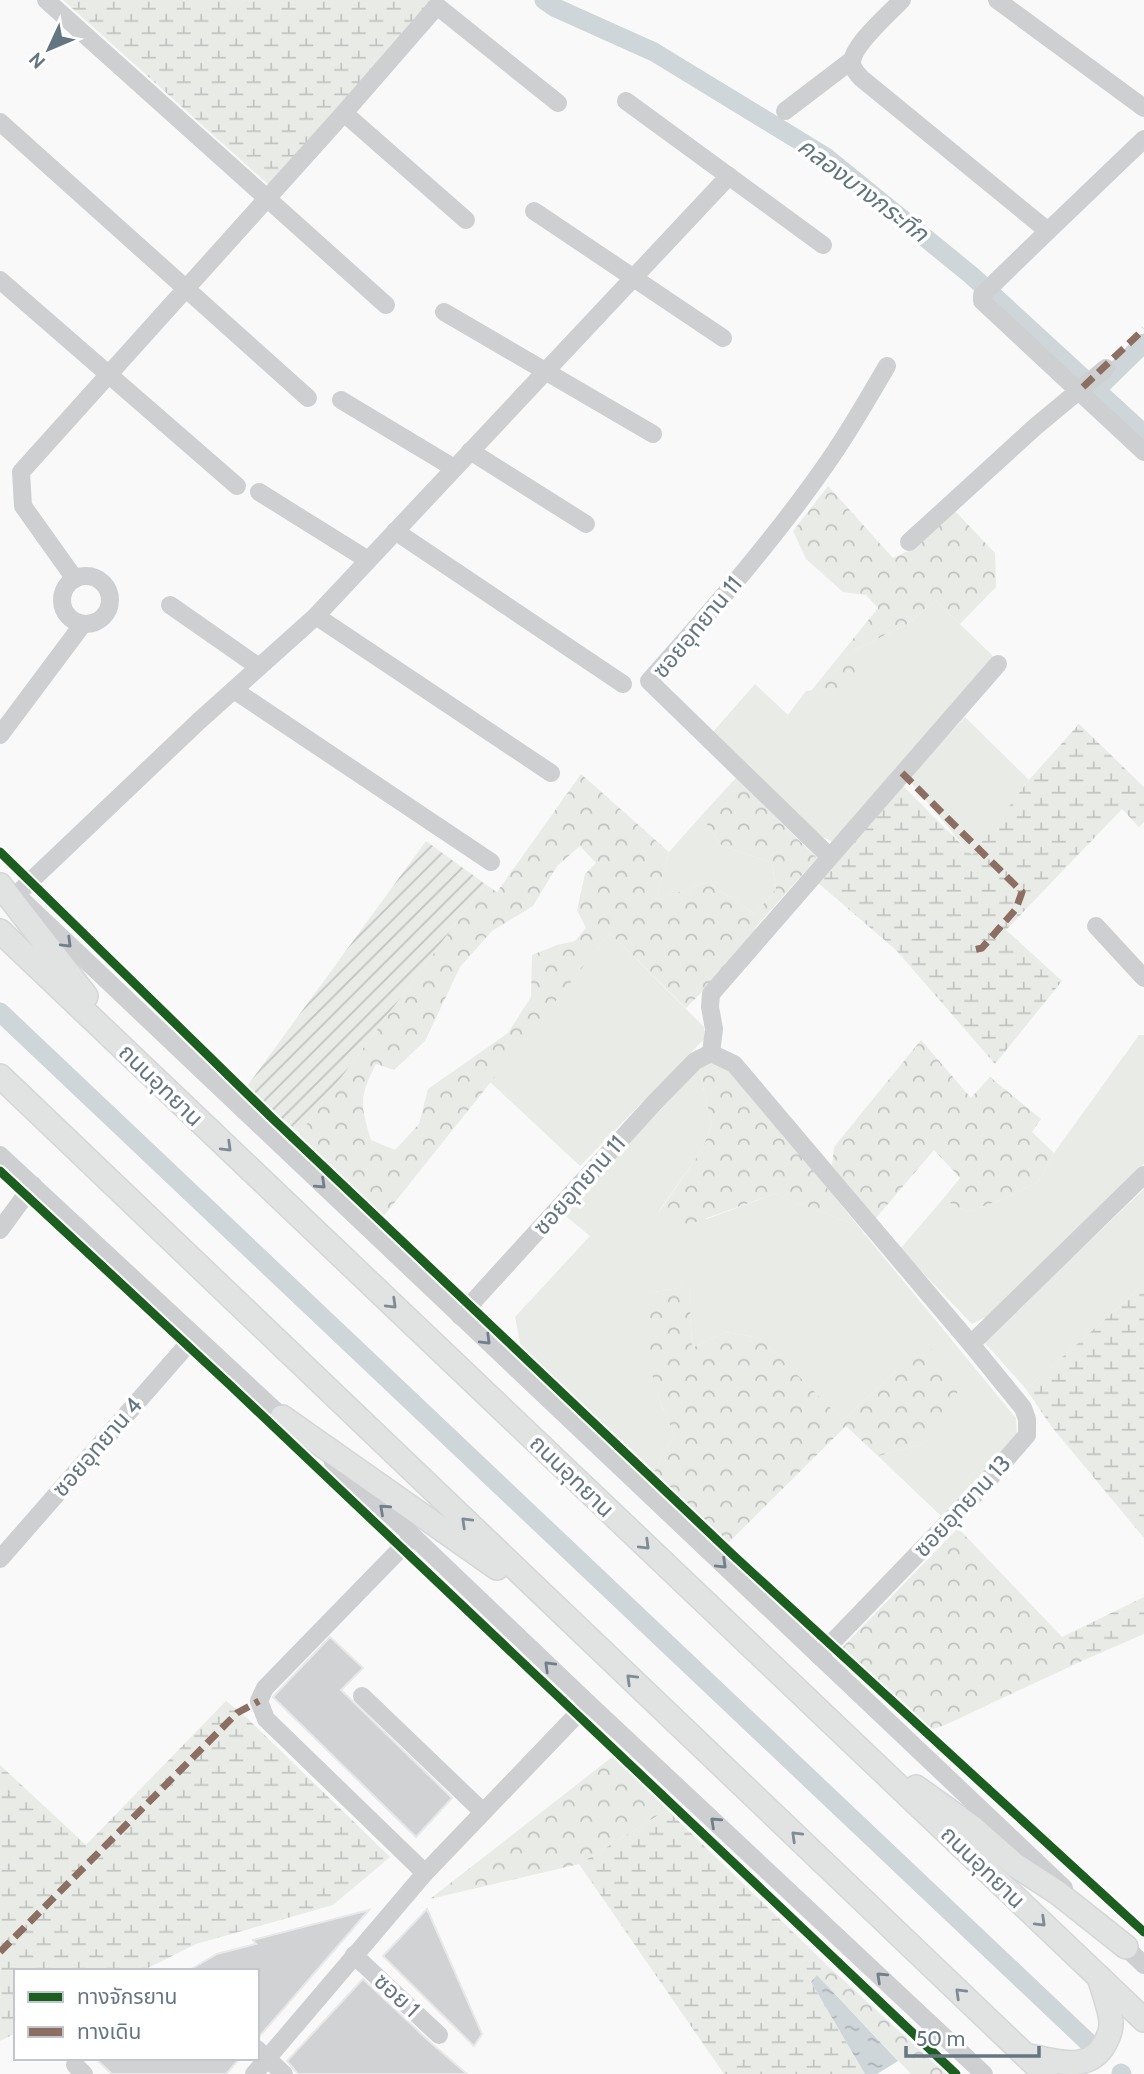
<svg xmlns="http://www.w3.org/2000/svg" width="1144" height="2074" viewBox="0 0 1144 2074" font-family="Cabin,'Noto Sans Thai',sans-serif">
  <defs>
    <pattern id="forest-crowns" width="20" height="18" patternUnits="userSpaceOnUse" patternTransform="scale(1.75)"><rect width="20" height="18" fill="#e8ebe6"/><path d="M2 6a3 3 0 1 1 6 0M12 15a3 3 0 1 1 6 0" fill="none" stroke="#c0c3c0"/></pattern>
    <pattern id="wetland-marsh" width="20" height="14" patternUnits="userSpaceOnUse" patternTransform="scale(1.75)"><rect width="20" height="14" fill="#e8ebe6"/><path d="M1 5h8M5 5V1M11 12h8M15 12V8" fill="none" stroke="#c0c3c0"/></pattern>
    <pattern id="garden-furrows" width="10" height="10" patternUnits="userSpaceOnUse" patternTransform="scale(1.75)"><rect width="10" height="10" fill="#e8ebe6"/><path d="M-1 1l2-2M0 10L10 0M9 11l2-2" fill="none" stroke="#c0c3c0"/></pattern>
    <pattern id="water-ripples" width="26" height="14" patternUnits="userSpaceOnUse" patternTransform="scale(1.75)"><rect width="26" height="14" fill="#ced6d9"/><path d="M2 4q2-2 4 0t4 0M15 11q2-2 4 0t4 0" fill="none" stroke="#abb2b5"/></pattern>
  </defs>
  <rect width="100%" height="100%" fill="#f9f9f9"/>
  <g fill="#e8ebe6">
    <path d="M936,601L994,657L834,842L820,836L712,733L755,684L788,715L806,691L836,688L853,651L907,624Z"/>
    <path d="M965,717L1029,780L972,856L908,779Z"/>
    <path d="M701,816L722,846L772,863L776,889L755,914L708,882L656,900L669,852Z"/>
    <path d="M610,933L704,1027V1039L580,1166L490,1082Z"/>
    <path d="M1139,1035H1144V1164L990,1315L972,1324L900,1249L943,1199L967,1212L1006,1198L1038,1182L1054,1153Z"/>
    <path d="M699,1069L712,1124L702,1150L659,1211L707,1219L774,1194L858,1226L1016,1418L1017,1437L941,1516L878,1456L924,1444L896,1371L843,1420L760,1338L726,1332L692,1348L689,1286L649,1293L657,1393L674,1435L654,1472L521,1348L515,1317L590,1236L562,1213Z"/>
    <path d="M1144,1189V1285L1026,1389L984,1342Z"/>
  </g>
  <g fill="url(#forest-crowns)" fill-rule="evenodd">
    <path d="M828,486L893,558L914,548L955,511L995,553L996,587L960,624L936,601L907,624L853,651L856,679L836,688L811,691L878,608L866,595L843,592L806,559L793,531Z"/>
    <path d="M581,774L669,852L656,900L708,882L755,914L776,889L772,863L722,846L701,816L736,778L817,858L755,928L754,940L686,1008L610,933L379,1222L300,1146V1133L485,884L497,892ZM580,846L596,863L585,874L577,910L586,928L575,941L557,945L532,955L531,997L508,1033L428,1089L419,1124L395,1150L371,1140C360,1104 359,1097 376,1064L394,1070L425,1041L460,967L492,931L533,906L557,866Z"/>
    <path d="M921,1040L971,1098L990,1077L1041,1119L1032,1132L1054,1153L1038,1182L1006,1198L967,1212L943,1199L960,1178L934,1150L876,1218L832,1166L834,1147Z"/>
    <path d="M707,1062L720,1064L737,1077L858,1226L774,1194L676,1229L659,1212L702,1150L712,1124L699,1069Z"/>
    <path d="M689,1286L692,1348L726,1332L760,1338L843,1420L896,1371L932,1349L959,1384L952,1417L924,1444L878,1456L846,1426L726,1545L654,1472L674,1435L657,1393L646,1351L649,1293Z"/>
    <path d="M958,1528L1084,1660L945,1725L927,1731L842,1648Z"/>
    <path d="M616,1754L667,1810L579,1864L430,1899Z"/>
    <path d="M827,1965L946,2074H911L817,1975Z"/>
  </g>
  <g fill="url(#wetland-marsh)">
    <path d="M63,0H437L270,186Z"/>
    <path d="M1079,724L1144,787V822L1139,827L1122,809L1006,930L1062,981L995,1064L896,950L817,882L903,786L972,855L1029,780Z"/>
    <path d="M1144,1285V1538L1051,1426L1026,1389Z"/>
    <path d="M1144,1597V1634L1084,1660L1062,1637Z"/>
    <path d="M226,1701L246,1717L390,1857L333,1905L196,1944L142,1971H16V2033L0,2041V1765L86,1845Z"/>
    <path d="M667,1810L827,1965L811,1982L865,2074H724L579,1864Z"/>
  </g>
  <path fill="url(#garden-furrows)" d="M426,841L485,884L300,1133L245,1089Z"/>
  <path fill="url(#water-ripples)" d="M817,1975L898,2061L877,2074H865L811,1982Z"/>
  <g fill="none" stroke-linecap="round" stroke-linejoin="round">
    <g stroke="#ced6d9" stroke-width="19">
      <path d="M544,0L554,7L654,52L826,157L971,275L1144,434"/>
      <path d="M1096,390L1144,343"/>
      <path d="M0,1012L1090,2044"/>
      <path d="M1121,2073L1122,2074"/>
    </g>
  </g>
  <g fill="#d0d2d3" stroke="#e8e8e8" stroke-width="2">
    <path d="M330,1637L363,1668L341,1690L452,1798L416,1837L273,1697Z"/>
    <path d="M427,1909L482,2034L474,2046L383,1956Z"/>
    <path d="M369,1910L258,2038L257,1971H188L217,1954L256,1944L253,1940Z"/>
    <path d="M363,1979L431,2043L467,2074H298L287,2061Z"/>
    <path d="M95,2058H240L226,2074H112Z"/>
  </g>
  <g fill="none" stroke-linecap="round" stroke-linejoin="round">
    <g stroke="#d5d6d7" stroke-width="26">
      <g id="major">
        <path d="M0,885L86,996"/>
        <path d="M0,931L1144,2020"/>
        <path d="M0,1076L1045,2074"/>
        <path d="M282,1417L497,1568"/>
        <path d="M916,1787L972,1827L1015,1865L1058,1893L1126,1947"/>
        <path d="M1025,2055C1052,2060 1087,2074 1104,2045C1108,2038 1111,2032 1111,2024C1111,2010 1103,1992 1099,1977"/>
      </g>
    </g>
    <g stroke="#cecfd0" stroke-width="18">
      <path d="M46,0L386,305"/>
      <path d="M902,0C890,13 852,45 852,63C853,70 857,73 861,78L1048,231L1144,139"/>
      <path d="M997,0L1144,108"/>
      <path d="M626,101L823,245"/>
      <path d="M785,111L852,60"/>
      <path d="M344,113L466,220"/>
      <path d="M0,122L308,398"/>
      <path d="M534,211L723,338"/>
      <path d="M1048,231L982,295V301L1144,452"/>
      <path d="M0,280L237,486"/>
      <path d="M444,312L653,434"/>
      <path d="M341,400L454,468"/>
      <path d="M470,451L586,524"/>
      <path d="M259,492L368,560"/>
      <path d="M395,531L623,684"/>
      <path d="M909,542L1035,427L1106,368"/>
      <circle cx="86" cy="600" r="24"/>
      <path d="M75,579L23,506L21,472L344,113L437,6L558,103"/>
      <path d="M170,605L259,667"/>
      <path d="M316,616L551,773"/>
      <path d="M234,690L491,862"/>
      <path d="M0,735L83,624"/>
      <path d="M830,857L649,681C714,608 779,534 834,453C853,425 870,395 887,366"/>
      <path d="M17,894L199,721L316,616L729,176"/>
      <path d="M20,898L1064,1888"/>
      <path d="M1096,926L1144,978"/>
      <path d="M711,1053L734,1064L971,1344L1023,1408L1027,1419V1435L983,1486L819,1656"/>
      <path d="M0,1155L292,1426"/>
      <path d="M0,1230L33,1185"/>
      <path d="M460,1316L655,1102L695,1061L711,1053L714,1029L710,1007L711,994L998,664"/>
      <path d="M971,1344L1144,1175"/>
      <path d="M333,1463L413,1536L588,1703L984,2074"/>
      <path d="M413,1536L265,1688L259,1701L266,1719L425,1873"/>
      <path d="M0,1559L195,1336"/>
      <path d="M362,1696L483,1812"/>
      <path d="M1117,1939L1144,1965"/>
      <path d="M354,1955L439,2035"/>
      <path d="M257,2049L284,2074"/>
      <path d="M75,2065L84,2074"/>
      <path d="M254,2074L425,1873L588,1703"/>
    </g>
    <use href="#major" stroke="#e1e2e2" stroke-width="23"/>
    <g stroke="#8d6e63" stroke-width="7" stroke-dasharray="14 7" stroke-linecap="butt">
      <path d="M1083,387L1144,329"/>
      <path d="M902,773L1022,892L1016,909L982,948L973,950"/>
      <path d="M0,1952L237,1713L259,1701"/>
    </g>
    <g stroke="#fff" stroke-width="13">
      <g id="cycleway">
        <path d="M0,852L271,1117L734,1556L1144,1932"/>
        <path d="M0,1171L231,1386L956,2074"/>
      </g>
    </g>
    <use href="#cycleway" stroke="#1b5e20" stroke-width="9"/>
  </g>
  <defs><path id="oneway-chevron" d="M-2-3.5L2.5 0L-2 3.5" fill="none" stroke-width="1.6" stroke-linecap="round" stroke-linejoin="round" transform="scale(1.75)"/></defs>
  <g stroke="#707f8b">
    <use href="#oneway-chevron" transform="translate(67 943) rotate(44)"/>
    <use href="#oneway-chevron" transform="translate(321 1184) rotate(43)"/>
    <use href="#oneway-chevron" transform="translate(486 1340) rotate(44)"/>
    <use href="#oneway-chevron" transform="translate(384 1509) rotate(-138)"/>
    <use href="#oneway-chevron" transform="translate(722 1564) rotate(44)"/>
    <use href="#oneway-chevron" transform="translate(549 1666) rotate(-136)"/>
    <use href="#oneway-chevron" transform="translate(715 1822) rotate(-137)"/>
    <use href="#oneway-chevron" transform="translate(881 1977) rotate(-137)"/>
  </g>
  <g stroke="#7e8c96">
    <use href="#oneway-chevron" transform="translate(227 1147) rotate(44)"/>
    <use href="#oneway-chevron" transform="translate(392 1304) rotate(44)"/>
    <use href="#oneway-chevron" transform="translate(466 1522) rotate(-136)"/>
    <use href="#oneway-chevron" transform="translate(645 1545) rotate(44)"/>
    <use href="#oneway-chevron" transform="translate(631 1679) rotate(-136)"/>
    <use href="#oneway-chevron" transform="translate(796 1836) rotate(-136)"/>
    <use href="#oneway-chevron" transform="translate(1041 1922) rotate(44)"/>
    <use href="#oneway-chevron" transform="translate(960 1993) rotate(-136)"/>
  </g>
  <g text-anchor="middle" stroke-width="7" stroke-linejoin="round" paint-order="stroke">
    <g font-size="23" fill="#657683" stroke="#fff">
      <text transform="translate(697 627) rotate(-50)" y="8">ซอยอุทยาน 11</text>
      <text transform="translate(161 1085) rotate(44)" y="8">ถนนอุทยาน</text>
      <text transform="translate(579 1185) rotate(-48)" y="8">ซอยอุทยาน 11</text>
      <text transform="translate(97 1447) rotate(-49)" y="8">ซอยอุทยาน 4</text>
      <text transform="translate(572 1476) rotate(44)" y="8">ถนนอุทยาน</text>
      <text transform="translate(962 1506) rotate(-47)" y="8">ซอยอุทยาน 13</text>
      <text transform="translate(983 1867) rotate(44)" y="8">ถนนอุทยาน</text>
      <text transform="translate(397 1995) rotate(43)" y="8">ซอย 1</text>
    </g>
    <g font-size="24" font-style="italic" fill="#60757c" stroke="#fff">
      <text transform="translate(863 190) rotate(37)" y="8">คลองบางกระทึก</text>
    </g>
  </g>
  <rect x="14" y="1969" width="245" height="91" fill="#ffffff" stroke="#c1c8cd" stroke-width="2"/>
  <rect x="28" y="1992" width="35" height="10" fill="#1b5e20" stroke="#c1c8cd" stroke-width="2"/>
  <text x="77" y="2004" font-size="21" fill="#657683">ทางจักรยาน</text>
  <rect x="28" y="2027" width="35" height="10" fill="#8d6e63" stroke="#c1c8cd" stroke-width="2"/>
  <text x="77" y="2039" font-size="21" fill="#657683">ทางเดิน</text>
  <g transform="translate(49 49) rotate(226)" stroke="#ffffff" stroke-width="5" paint-order="stroke">
  <path d="M0-5L12 26L0 18L-12 26Z" fill="#657683"/>
  <text y="-10" font-size="19" font-weight="bold" text-anchor="middle" fill="#657683">N</text>
  </g>
  <path d="M906 2046v10h133v-10" fill="none" stroke="#657683" stroke-width="3.5"/>
  <text x="916" y="2046" font-size="21" fill="#657683" stroke="#ffffff" stroke-width="5" paint-order="stroke">50 m</text>
</svg>
